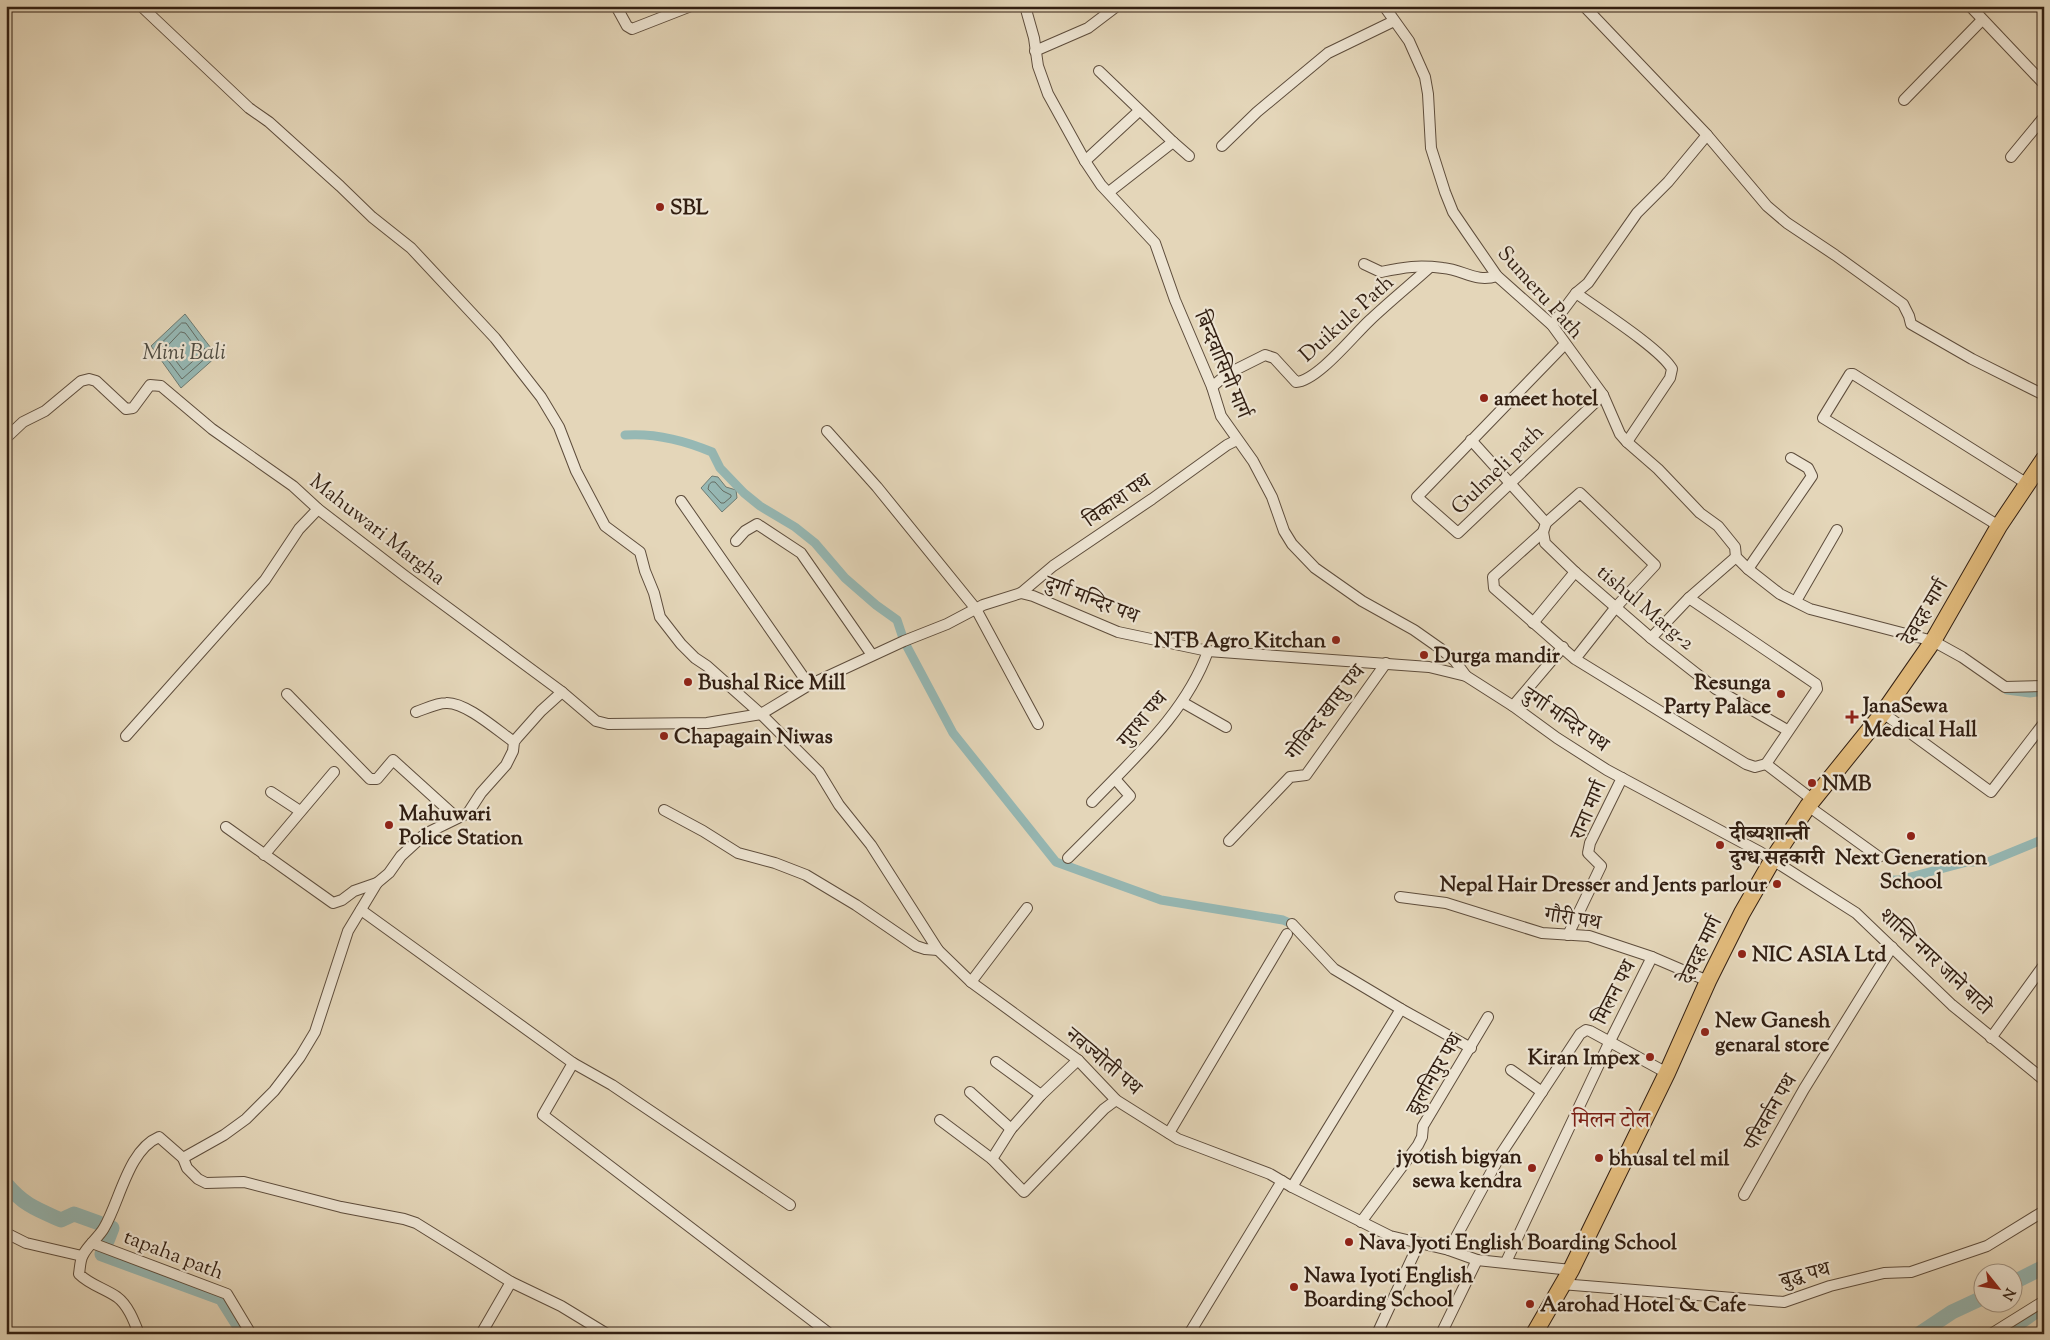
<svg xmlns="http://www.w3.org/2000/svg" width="2050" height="1340" viewBox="0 0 2050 1340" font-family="'Sorts Mill Goudy','Noto Serif Devanagari',serif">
  <rect width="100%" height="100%" fill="#e4d6b9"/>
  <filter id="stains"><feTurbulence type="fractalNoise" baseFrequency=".004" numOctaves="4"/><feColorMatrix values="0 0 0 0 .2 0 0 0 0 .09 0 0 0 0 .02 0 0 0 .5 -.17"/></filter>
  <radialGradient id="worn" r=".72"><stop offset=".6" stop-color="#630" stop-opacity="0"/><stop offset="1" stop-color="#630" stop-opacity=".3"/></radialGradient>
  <g fill="#96b8b4" stroke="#6e7b73">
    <path d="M185,314L217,356L181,388L151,346Z"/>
    <path d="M712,476L718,477L726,487L736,490L737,498L722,512L701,488Z"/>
  </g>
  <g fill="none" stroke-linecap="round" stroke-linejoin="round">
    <g stroke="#646c63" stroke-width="1">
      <path d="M182,323H186L209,355L182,379L158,347Z"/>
      <path d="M181,332L185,333L201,354L183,370L166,348Z"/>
      <path d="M712,482H715L723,491L731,495V497L724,503H721L708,489L709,485Z"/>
    </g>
    <g stroke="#96b8b4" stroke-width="9">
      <path d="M625,435C654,433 686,441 712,452L720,468L744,493L760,506L795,527L815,543L845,578L876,605L897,620L904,641L953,733L1056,862L1161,900L1283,920L1292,924"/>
      <path d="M2007,690L2030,693L2044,691"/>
      <path d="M1884,880H1899L1967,862H1988L2044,839"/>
      <path d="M2008,1334L2044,1309"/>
    </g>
    <g stroke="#96b8b4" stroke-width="15">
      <path d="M6,1184C24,1205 36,1209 61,1220L74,1214L99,1223"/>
      <path d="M107,1241L112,1228"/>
      <path d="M102,1254L222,1298L239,1325L242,1334"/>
      <path d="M2012,1283L2044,1267"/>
      <path d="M1919,1334L1952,1312L1982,1298"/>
    </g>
    <g stroke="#5e4d3c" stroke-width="12">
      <g id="street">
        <path d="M141,6L249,108L269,122L340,186L372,217L411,248L495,338L541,397L559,427L576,471L605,526L640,552L645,571L654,593L660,617L681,644L695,658L707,666L761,714L819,772L839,805L871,845L938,950L971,982L1078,1060L1116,1100L1178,1139L1270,1174L1292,1187L1390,1236L1449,1250L1477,1260L1571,1270"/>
        <path d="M616,6L627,26L632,29L691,6"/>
        <path d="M1025,6L1034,38L1038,66L1048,94L1085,161L1101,185L1155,243L1175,300L1212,387L1221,416L1253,461L1272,497L1284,531L1292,544L1315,568L1362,601L1414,630L1441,649L1455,661L1466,676"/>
        <path d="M1384,6L1409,41L1425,77L1428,94L1431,148L1445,192L1453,212L1468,234L1497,276L1552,325L1603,395L1620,434L1627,442L1658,469L1700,513L1718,526L1735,547L1736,557L1748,569L1780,594L1810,609L1933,641L1962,657L2005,687L2044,686"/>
        <path d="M1584,6L1707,135L1767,206L1787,223L1835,255L1903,304L1909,316L1911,324L1972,359L2044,395"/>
        <path d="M1970,6L2044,84"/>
        <path d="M1035,51L1088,28L1117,6"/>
        <path d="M1099,71L1173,142L1189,156"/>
        <path d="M1904,100L1982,20"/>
        <path d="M1222,146L1257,112L1328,53L1394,21"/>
        <path d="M2011,157L2044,117"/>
        <path d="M1085,161L1139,111"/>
        <path d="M1109,192L1173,142"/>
        <path d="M1364,264L1381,272C1405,267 1418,265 1443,268C1464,270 1476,283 1497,276"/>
        <path d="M1576,293C1598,309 1661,349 1672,369L1670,378L1627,442"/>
        <path d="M1552,325L1576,293L1588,283L1637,213L1668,182L1707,135"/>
        <path d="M1565,344L1417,497L1458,533L1603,395"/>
        <path d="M1212,387L1227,374L1265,355L1274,358L1296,382C1317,381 1353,336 1369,321C1389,302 1410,285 1430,267"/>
        <path d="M827,431L877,487L976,609L1038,724"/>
        <path d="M6,438L23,422L45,411L81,381L89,379L96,381L126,409L133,408L150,385L161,386L212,429L293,486L318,509L405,576L562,692L596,721L608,724L707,723L761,714L809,685L904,641L947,624L983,605L1021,593L1033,596L1118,632L1208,651L1429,667L1466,676L1513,706L1557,738L1607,770L1760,852L1856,913L1952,1005L2044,1080"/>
        <path d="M1471,440L1546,523"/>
        <path d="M681,501L809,685"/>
        <path d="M1999,526L1823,418L1850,374H1853L2026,483"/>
        <path d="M1543,532L1545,543L1575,572L1651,638L1716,689L1787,730"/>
        <path d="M736,541L745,531L757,524L801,553L872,655"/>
        <path d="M1748,569L1812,476L1808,468L1791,458"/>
        <path d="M1021,593L1053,566L1152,499L1227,445L1237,440"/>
        <path d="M1689,598L1816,684L1817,689L1766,764L1813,800"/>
        <path d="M1796,601L1837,530"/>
        <path d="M1533,623L1575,572"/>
        <path d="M1651,638L1689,598L1736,557"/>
        <path d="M1575,659L1616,607L1655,565L1580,493L1546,523L1543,532L1493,577L1494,588L1575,659L1746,764L1755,767L1766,764"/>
        <path d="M287,694L370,779H377L393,760L457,818"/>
        <path d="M1182,702L1226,727"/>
        <path d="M1513,706L1563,647"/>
        <path d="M416,712C425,709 437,703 446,703C466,702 498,731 514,742"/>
        <path d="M1883,713L1991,792L2044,723"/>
        <path d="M126,736L265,580L299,529L318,509"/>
        <path d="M271,792L300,811"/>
        <path d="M1092,802C1136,756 1186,712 1208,651"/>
        <path d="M1808,806L1879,857"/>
        <path d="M664,810L703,831L738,853L775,863L806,875L856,905L916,946L925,949L938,950"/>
        <path d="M226,827L333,903L342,900L354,891L377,883"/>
        <path d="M1229,841L1290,777L1306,775L1386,663"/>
        <path d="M264,855L334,772"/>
        <path d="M1068,858L1130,796L1115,779"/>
        <path d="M1400,897L1446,903L1542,933L1589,936L1652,957"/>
        <path d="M361,910L573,1063L612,1085L790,1205"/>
        <path d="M1292,924L1334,969L1401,1009L1471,1048"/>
        <path d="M1568,935L1601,866L1588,853L1590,843L1622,778"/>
        <path d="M971,982L1027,908"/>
        <path d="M1991,1038L2044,965"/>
        <path d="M1078,1060L1041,1095L1011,1129L992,1159L1024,1192L1104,1109L1116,1100"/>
        <path d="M996,1062L1041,1095"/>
        <path d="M573,1063L543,1115L830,1334"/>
        <path d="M1511,1070L1542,1092"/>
        <path d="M970,1092L1011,1129"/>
        <path d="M940,1120L992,1159"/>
        <path d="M1169,1133L1287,934"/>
        <path d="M183,1158L187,1168L198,1179L206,1183L244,1182L341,1207L404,1219L416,1223L511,1282L561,1306L607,1334"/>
        <path d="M1292,1187L1401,1009"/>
        <path d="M1744,1195L1804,1089L1892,947"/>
        <path d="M1361,1222L1418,1145L1422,1137L1423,1126L1488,1017"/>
        <path d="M6,1233L26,1243L82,1256"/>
        <path d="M92,1243L227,1294L251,1334"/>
        <path d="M1449,1250L1501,1154L1580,1034L1586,1030L1590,1031L1667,1073"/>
        <path d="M1506,1262L1609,1043L1652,957L1708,981"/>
        <path d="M1561,1284L1784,1302L1830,1286L1884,1273L1911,1272L1987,1246L2044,1211"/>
        <path d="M139,1334C134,1321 128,1305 117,1297C104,1288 90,1285 79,1274C80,1268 80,1260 83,1255C88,1245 99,1237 104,1228C120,1201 128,1150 159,1137L183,1158L224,1135L246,1119L274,1091L300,1057L315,1032L348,931L377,883L389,873L401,856L425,834L468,813L481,793L506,765L513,751L514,742L517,738L541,711L562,692"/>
        <path d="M481,1334L511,1282"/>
        <path d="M1189,1334L1282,1181"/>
        <path d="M1377,1334L1419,1243"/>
        <path d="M1441,1334L1477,1260"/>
        <path d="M1991,1334L2044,1301"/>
      </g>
    </g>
    <g stroke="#321f12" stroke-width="18">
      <path id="primary" d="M1534,1334L1571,1270L1667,1073L1708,981L1742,913L1773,859L1808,806L1883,713L1933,641L1999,526L2044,459"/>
    </g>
    <use href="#street" stroke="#ede4d2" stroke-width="10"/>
    <use href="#primary" stroke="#e2bb7c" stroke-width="16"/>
  </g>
  <g fill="#8f2418" stroke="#ede4d2" stroke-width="2">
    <circle cx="660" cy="207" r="5"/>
    <circle cx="1484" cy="398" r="5"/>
    <circle cx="1336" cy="640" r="5"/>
    <circle cx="1424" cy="655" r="5"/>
    <circle cx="688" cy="682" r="5"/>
    <circle cx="1781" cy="694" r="5"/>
    <path d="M1849.5 709.5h5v5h5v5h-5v5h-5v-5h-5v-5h5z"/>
    <circle cx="664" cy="736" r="5"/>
    <circle cx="1812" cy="783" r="5"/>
    <circle cx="389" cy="825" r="5"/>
    <circle cx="1911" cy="836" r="5"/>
    <circle cx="1720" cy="845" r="5"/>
    <circle cx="1777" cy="884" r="5"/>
    <circle cx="1742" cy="954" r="5"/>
    <circle cx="1705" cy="1032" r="5"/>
    <circle cx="1650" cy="1057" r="5"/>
    <circle cx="1599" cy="1158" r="5"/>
    <circle cx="1532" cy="1168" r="5"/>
    <circle cx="1349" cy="1242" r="5"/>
    <circle cx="1294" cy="1287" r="5"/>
    <circle cx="1530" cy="1304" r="5"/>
  </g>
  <g text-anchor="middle" stroke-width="4.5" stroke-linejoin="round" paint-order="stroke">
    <g font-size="21" font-weight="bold" fill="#321f12" stroke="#ede4d2" text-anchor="start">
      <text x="670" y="214">SBL</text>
      <text x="1494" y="405">ameet hotel</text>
      <text x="1326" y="647" text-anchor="end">NTB Agro Kitchan</text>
      <text x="1434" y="662">Durga mandir</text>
      <text x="698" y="689">Bushal Rice Mill</text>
      <text x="1771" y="689" text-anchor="end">Resunga<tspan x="1771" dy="24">Party Palace</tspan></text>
      <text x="1863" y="712">JanaSewa<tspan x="1863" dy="24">Medical Hall</tspan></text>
      <text x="674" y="743">Chapagain Niwas</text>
      <text x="1822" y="790">NMB</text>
      <text x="399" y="820">Mahuwari<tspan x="399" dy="24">Police Station</tspan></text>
      <text x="1730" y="840">दीब्यशान्ती<tspan x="1730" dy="24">दुग्ध सहकारी</tspan></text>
      <text x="1911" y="864" text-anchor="middle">Next Generation<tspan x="1911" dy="24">School</tspan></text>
      <text x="1767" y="891" text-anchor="end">Nepal Hair Dresser and Jents parlour</text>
      <text x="1752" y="961">NIC ASIA Ltd</text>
      <text x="1715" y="1027">New Ganesh<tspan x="1715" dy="24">genaral store</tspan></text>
      <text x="1640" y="1064" text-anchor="end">Kiran Impex</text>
      <text x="1522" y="1163" text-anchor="end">jyotish bigyan<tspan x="1522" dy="24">sewa kendra</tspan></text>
      <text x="1609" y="1165">bhusal tel mil</text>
      <text x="1359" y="1249">Nava Jyoti English Boarding School</text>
      <text x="1304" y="1282">Nawa Iyoti English<tspan x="1304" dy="24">Boarding School</tspan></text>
      <text x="1540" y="1311">Aarohad Hotel &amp; Cafe</text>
    </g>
    <g font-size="21" fill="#321f12" stroke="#ede4d2">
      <text transform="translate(1541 292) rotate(48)" y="7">Sumeru Path</text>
      <text transform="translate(1346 318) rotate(-42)" y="7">Duikule Path</text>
      <text transform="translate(1223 364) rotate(67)" y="7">बिन्दवासिनी मार्ग</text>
      <text transform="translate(1497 469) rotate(-44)" y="7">Gulmeli path</text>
      <text transform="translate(1117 500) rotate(-35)" y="7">विकाश पथ</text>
      <text transform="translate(378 529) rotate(38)" y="7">Mahuwari Margha</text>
      <text transform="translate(1092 599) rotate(21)" y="7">दुर्गा मन्दिर पथ</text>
      <text transform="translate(1646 607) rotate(40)" y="7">tishul Marg-2</text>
      <text transform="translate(1924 612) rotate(-59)" y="7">देवदह मार्ग</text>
      <text transform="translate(1325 712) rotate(-52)" y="7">गोविन्द खासु पथ</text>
      <text transform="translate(1142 719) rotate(-50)" y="7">गुराश पथ</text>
      <text transform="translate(1566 719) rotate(34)" y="7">दुर्गा मन्दिर पथ</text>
      <text transform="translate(1588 810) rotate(-67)" y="7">राना मार्ग</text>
      <text transform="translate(1573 918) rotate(9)" y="7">गौरी पथ</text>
      <text transform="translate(1700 950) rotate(-64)" y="7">देवदह मार्ग</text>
      <text transform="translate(1936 961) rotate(43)" y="7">शान्ति नगर जाने बाटो</text>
      <text transform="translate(1614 992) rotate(-63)" y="7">मिलन पथ</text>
      <text transform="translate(1104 1061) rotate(40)" y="7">नवज्योती पथ</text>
      <text transform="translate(1434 1074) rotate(-60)" y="7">झुलनिपुर पथ</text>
      <text transform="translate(1770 1112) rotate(-60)" y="7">परिवर्तन पथ</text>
      <text transform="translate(174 1254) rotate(21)" y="7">tapaha path</text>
      <text transform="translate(1805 1274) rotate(-15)" y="7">बुद्ध पथ</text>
    </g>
    <g font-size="22" font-style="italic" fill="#504d43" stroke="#ede4d2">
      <text x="184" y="359">Mini Bali</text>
    </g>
    <g font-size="22" fill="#7a1f14" stroke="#ede4d2">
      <text x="1611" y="1127">मिलन टोल</text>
    </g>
  </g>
  <rect width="2050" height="1340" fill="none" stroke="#e4d6b9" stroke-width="25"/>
  <rect x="8" y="8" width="2035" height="1325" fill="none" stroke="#321f12" stroke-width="2.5"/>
  <rect x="12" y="12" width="2025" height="1315" fill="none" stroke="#321f12"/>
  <g transform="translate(1998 1288) rotate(120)"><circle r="24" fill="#ede4d2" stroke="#a29585"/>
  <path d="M0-4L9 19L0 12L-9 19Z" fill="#8f2418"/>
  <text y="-8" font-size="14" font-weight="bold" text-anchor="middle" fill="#321f12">N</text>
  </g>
  <rect width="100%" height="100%" filter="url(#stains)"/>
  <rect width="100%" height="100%" fill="url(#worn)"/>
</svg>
